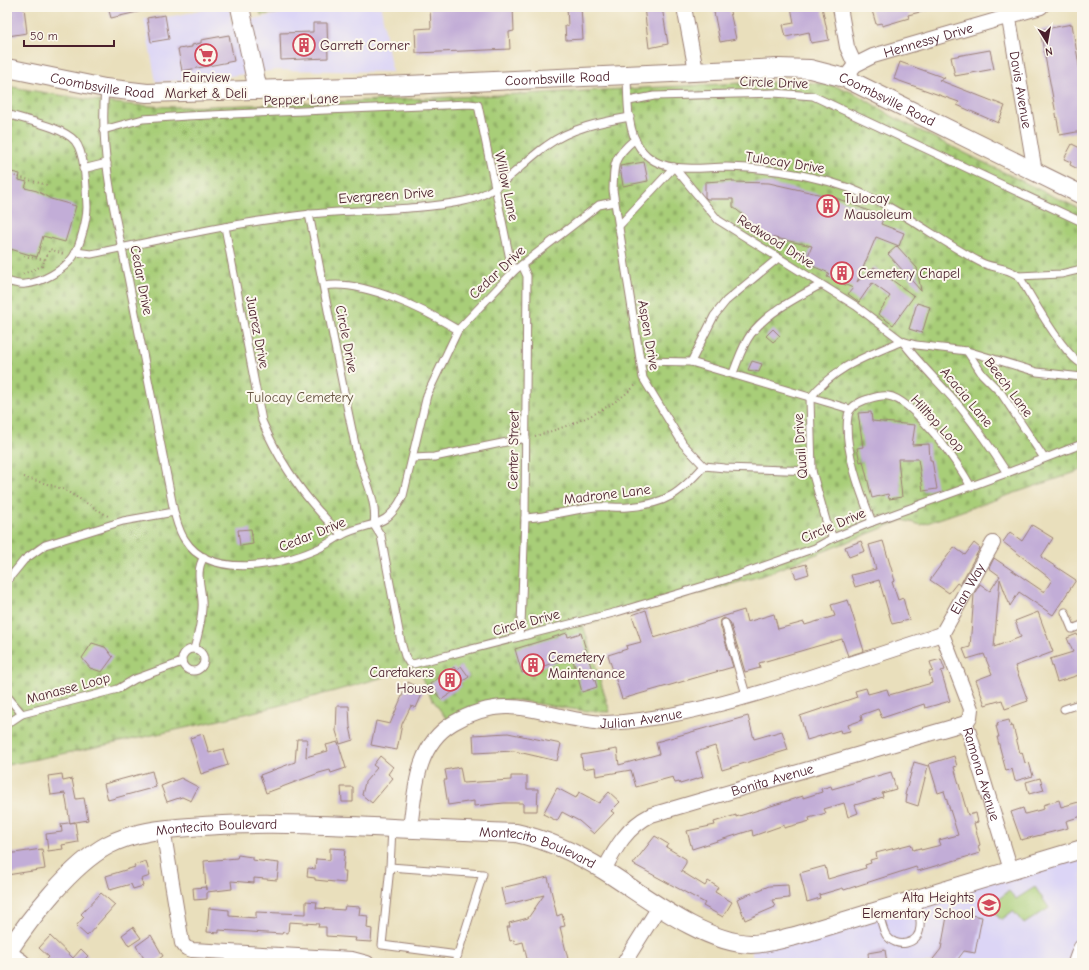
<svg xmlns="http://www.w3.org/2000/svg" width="1089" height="970" viewBox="0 0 1089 970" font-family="'Comic Neue',sans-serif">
  <defs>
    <pattern id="cemetery-stones" width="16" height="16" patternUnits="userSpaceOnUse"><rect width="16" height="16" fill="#a8ce78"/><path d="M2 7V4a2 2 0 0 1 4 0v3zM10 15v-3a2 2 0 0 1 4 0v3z" fill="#92b068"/></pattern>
  </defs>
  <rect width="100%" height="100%" fill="#fbf7ec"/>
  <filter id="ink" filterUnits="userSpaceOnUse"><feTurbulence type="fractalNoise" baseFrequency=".025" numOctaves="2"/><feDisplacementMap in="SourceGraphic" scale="8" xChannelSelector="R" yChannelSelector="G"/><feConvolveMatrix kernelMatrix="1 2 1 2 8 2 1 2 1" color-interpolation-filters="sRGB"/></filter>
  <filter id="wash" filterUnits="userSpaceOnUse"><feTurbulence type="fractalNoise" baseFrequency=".012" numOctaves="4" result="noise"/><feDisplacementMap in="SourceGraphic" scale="16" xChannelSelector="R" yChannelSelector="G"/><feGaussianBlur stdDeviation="0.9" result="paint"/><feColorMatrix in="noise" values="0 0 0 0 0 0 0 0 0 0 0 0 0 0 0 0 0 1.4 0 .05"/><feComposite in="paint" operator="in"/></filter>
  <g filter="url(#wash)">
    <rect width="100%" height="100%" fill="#e9dfbc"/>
    <g fill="#dcd5f6">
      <path d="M220,7H230L231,23L316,7H381L392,72L277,70L222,77L156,82L144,19L173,16Z"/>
      <path d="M1082,849V949L1077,963H753L751,944Z"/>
    </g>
    <path fill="url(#cemetery-stones)" stroke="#797652" d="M761,82C786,82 810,81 834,86C857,91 878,109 899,120C960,151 1021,181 1082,210V470L921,525L903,520L761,576L583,625L610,712C584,712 559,707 533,703C520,701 507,698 493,701C477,704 462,714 448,721L430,696L419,671L410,669C278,710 143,738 7,765V86C64,96 121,107 180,107C374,102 567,92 761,82Z"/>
    <g fill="#a8ce78" stroke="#797652">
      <path d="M259,7H314L261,15Z"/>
      <path d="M1035,887L1049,908L1024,924L1013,911L1001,920L989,906L1009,891L1016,899Z"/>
    </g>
    <g id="blocks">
      <g fill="#c2add7">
        <path d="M9,7H24L27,33L8,36L7,18H11Z"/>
        <path d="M108,7H142V11L111,18Z"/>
        <path d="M430,7H513L514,31L509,32L510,49L416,53L415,29L431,28Z"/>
        <path d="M567,7H581L583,39L566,40L565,26H568Z"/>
        <path d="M644,7H662L668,44L649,48Z"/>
        <path d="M713,7H729L736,39L720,42Z"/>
        <path d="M791,7H822L829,40L811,43L809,32L786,37L783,25L794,23Z"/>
        <path d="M871,7H927L928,10L908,15L909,18L882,26V23L876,24Z"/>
        <path d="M165,15L169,39L151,42L147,18Z"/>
        <path d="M313,23H327L328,58L281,60L280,33L313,32Z"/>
        <path d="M1072,24L1082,83V131L1060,135L1040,30Z"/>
        <path d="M229,35L234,61L182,71L178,49L192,47V45L201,43V40Z"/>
        <path d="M990,50L994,69L955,76L951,57Z"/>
        <path d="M900,62L945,78L939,80L1005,106L998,123L957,105L959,102L894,79Z"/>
        <path d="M1072,144L1082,149V171L1070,165L1071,162L1064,159Z"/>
        <path d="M644,162L648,181L623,186L620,166Z"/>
        <path d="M7,171L20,174L19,180L27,182L25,188L37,191L51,199L76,206L65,242L43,236L37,257L7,248Z"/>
        <path d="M733,180V182L769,183L836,198L884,217L881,224L904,233L899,246L876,237L857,282L874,267L914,296L893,325L878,314L890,296L872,283L859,302L848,294L853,288L827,277L829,273L805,263L812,246L752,233L742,224L747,218L733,207V199H707L705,197V182Z"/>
        <path d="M897,246L917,268L921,291L888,254Z"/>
        <path d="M917,303L930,307L922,333L909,329Z"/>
        <path d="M773,329L780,336L773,342L766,336Z"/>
        <path d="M752,361L762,364L759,372L748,370Z"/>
        <path d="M871,412L872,421L915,425L912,445L929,444L930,460H932L937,489L923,491L918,459H898L902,497L889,499L888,494L872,498L863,461L860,462L857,448L863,447L858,413Z"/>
        <path d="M1032,525L1053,538L1041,557L1076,580L1053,615L1019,592L1010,606L1000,579L994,647L1021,637L1015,621L1038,612L1053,652L1015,666L1028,701L1005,709L1002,700L985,705L976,680L992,674L984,654L967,659L963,649L970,647L974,594L980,584L990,591L1000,576L989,568L994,558L1044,592L1052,580L1003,542L1010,532L1022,541Z"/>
        <path d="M251,529L253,544L240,546L238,530Z"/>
        <path d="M861,541L865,551L849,557L845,547Z"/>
        <path d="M883,541L895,581L892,582L898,600L903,598L909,620L892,624L879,580L855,587L851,575L876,569L869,545Z"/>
        <path d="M974,543L980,548L960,585L957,583L949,593L930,580L954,547L965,555Z"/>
        <path d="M806,564L809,574L796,578L792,568Z"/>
        <path d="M848,600L864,651L848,656L842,639L759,663L760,668L745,672L730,622L724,618L721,620L720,624L733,667L622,699L608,655L627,649L626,646L641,642L632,615L646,610L654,638L744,610L747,622L774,614L778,629L804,622L805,625L835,616L831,605Z"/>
        <path d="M567,633L568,637L581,633L597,687L582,692L572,657L522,673L515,649Z"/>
        <path d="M1077,634L1082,646V674L1057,682L1050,659L1073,652L1067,638Z"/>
        <path d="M92,643L105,647L113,657L102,672L90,668L82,658Z"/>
        <path d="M941,659L945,670L941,671L950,701L925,708L924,704L882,718L878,709L861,715L862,720L848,725L850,731L841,733L840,730L807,740L800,716L857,697L855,691L866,688L868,694L887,689L889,695L932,683L929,672L933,671L930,662Z"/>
        <path d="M461,666L469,677L460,683L462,686L441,700L430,684L454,667L456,670Z"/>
        <path d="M408,682L424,690L416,708L411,706L402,724L397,750L371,745L376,721L390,724Z"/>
        <path d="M337,706H349L350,727L353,740L340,744L336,731Z"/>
        <path d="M748,716L754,739L782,731L788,750L722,770L715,746L696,752L703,777L680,784L679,782L675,783L673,777L636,787L631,770L596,776L595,767L583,769L581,755L617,749L619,765L659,754L656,742Z"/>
        <path d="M1009,720L1011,727L1013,726L1020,753L1022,752L1025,763L1029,762L1033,776L1015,781L1012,769L1006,771L997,737H999L996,726H998L997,723Z"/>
        <path d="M508,733L561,744L557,761L514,751L474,753L473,735Z"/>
        <path d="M203,734L209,753L223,749L228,765L201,774L190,738Z"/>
        <path d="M297,739H307L306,757L328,751L326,745L338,742L346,768L331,773L330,770L319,773L266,793L260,775L295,762Z"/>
        <path d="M380,756L393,767L388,774L393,778L372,803L362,795L365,782L377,768L373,765Z"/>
        <path d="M954,756L957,766L954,767L968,815L976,813L978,822L974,823L980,845L978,846L980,853L918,871L916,867L844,890L843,888L819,895L820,898L807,902L800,873L825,866L828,879L866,868L865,865L871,863L870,860L877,858L876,853L911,844L913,850L920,848L921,850L941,845L939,840L958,835L944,791L938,793L929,764Z"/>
        <path d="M914,762L928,766L918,806L906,802L907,796L905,795Z"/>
        <path d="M460,767L463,783L511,780V776H527V789H538L537,811H523V803H504L474,806V801L448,805L444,780H447L445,770Z"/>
        <path d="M152,771L156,787L108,800L104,784Z"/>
        <path d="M891,772L896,789L882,793L883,797L855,805L858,813L848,817L844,803L824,809L826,813L809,818L810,821L784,828V825L753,836L752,830L692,849L687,831L715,825L714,822L736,815V817L803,796V798L822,792L821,789L831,786L832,789Z"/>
        <path d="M62,774L63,781L72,779L76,799L84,798L88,820L70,823L65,793L51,795L48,776Z"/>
        <path d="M181,778L198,787L191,801L182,797L167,802L161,786Z"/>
        <path d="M1040,778L1044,790L1029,794L1026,782Z"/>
        <path d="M341,787H353V802H342Z"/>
        <path d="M557,788L576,798L579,792L599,803L609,792L620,802L611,811L614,813L594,834L579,821L562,812L557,821L543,814Z"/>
        <path d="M1059,800L1061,807L1082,801V816L1066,821L1068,828L1021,840L1011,812L1023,808L1025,814L1044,809L1043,805Z"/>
        <path d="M75,822L78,842L62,845L63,849L48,851L46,834L62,832L61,824Z"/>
        <path d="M655,836L668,844L666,847L686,859V863L681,871L705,886L708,881L718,887L715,892L732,902L723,917L703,906L705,903L633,864Z"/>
        <path d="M330,848L345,849L343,871H346L345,883L315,880V878L307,877L308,868L315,869L316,859L330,860Z"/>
        <path d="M42,849L45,869L7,875V854Z"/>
        <path d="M238,855L252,857V860L279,863L277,880L254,878V883L231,881L232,889L207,892V899L194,900L193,888L206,887V890L204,861L237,858Z"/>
        <path d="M146,861L150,876L141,879L143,886L133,889L131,884L110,890L106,876L135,867L134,865Z"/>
        <path d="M548,877L557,916L562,914L565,926L560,927L569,963H528L523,942L515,944L514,940L510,941L507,927H510L509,923L528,918L544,895L505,905L501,888Z"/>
        <path d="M788,885L789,898L772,900L775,907L745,920L737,899L769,886Z"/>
        <path d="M101,893L115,905L87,936L76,926L84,917L81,914Z"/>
        <path d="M306,901L317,902L316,908L344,910L345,906L360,907L359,915L368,916L367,928L372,929L371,942L355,941L356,938L326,936V927H318L319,924L289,922L288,933L283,932L282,934L219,930V933L207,932L209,908L229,910V916L256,918V912L306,914Z"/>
        <path d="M948,911L982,917L975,953L964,951L955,963H930L941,949Z"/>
        <path d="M133,927L141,938L129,946L122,935Z"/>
        <path d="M151,935L163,956L153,963H147L136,946Z"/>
        <path d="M50,936L73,958L81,949L88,956L81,963H44L49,957L39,948Z"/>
        <path d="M885,950L887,963H869L868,953Z"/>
      </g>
    </g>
  </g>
  <g filter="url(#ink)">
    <use href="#blocks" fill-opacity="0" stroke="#9a7f74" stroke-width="1"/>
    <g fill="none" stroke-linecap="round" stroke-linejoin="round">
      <g stroke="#9a7f74" stroke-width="9">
        <g id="service">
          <path d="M627,75C628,97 626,129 640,148C648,159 660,165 673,167C690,170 710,167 727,167C768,168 810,174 849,188C896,206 935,238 980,262C991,268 1006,267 1017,275C1022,279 1026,289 1030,295C1040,312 1066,356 1082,364"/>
          <path d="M105,89C99,152 115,215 128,277C143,355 159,434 174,512C177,522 179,532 185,540C210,580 281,565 315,550C325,546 333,540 342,535C372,520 385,531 403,496L427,395L458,330L515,270L599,205L614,202"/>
          <path d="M629,101L654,96L774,93L813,96L1082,222"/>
          <path d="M7,114C25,120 63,127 75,141C86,155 86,190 87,207C87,219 80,247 73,257C64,270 41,283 25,284C19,285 13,283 7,281"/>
          <path d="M103,130L143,119L187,116L469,104L478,105L511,264L515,270"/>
          <path d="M635,139C613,158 614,162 613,190L643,378L683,444L704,466L725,468L812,471"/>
          <path d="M83,169L107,163"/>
          <path d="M309,214C325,293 339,371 356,449C362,474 378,499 374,525L381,536L401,642L405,656L409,663L413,664L617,612L724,580L815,548L833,538L872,522L1007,473L1082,444"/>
          <path d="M225,227L262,421C281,466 307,502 342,535"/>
          <path d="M618,227L674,167L718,220L856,306L902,341L916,345L967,351L1037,372L1082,377"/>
          <path d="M76,252L91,254C164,239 237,222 311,214C362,209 414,211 464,201C497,195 519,165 546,146C570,128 601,122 630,117"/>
          <path d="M1018,276L1061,274L1082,269"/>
          <path d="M324,286C363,279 425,310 458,330"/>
          <path d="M902,341C920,365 942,385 961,408C978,429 993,451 1007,473"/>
          <path d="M967,351L982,374L1001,393L1044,458"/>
          <path d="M641,361L691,362L850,409"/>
          <path d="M691,362L714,316L726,301L777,259"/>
          <path d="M733,373C738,361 742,346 751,334C768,312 796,298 820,285"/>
          <path d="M810,398L812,471L827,524L833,538"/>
          <path d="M810,398C836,366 865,357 902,341"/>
          <path d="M413,458L434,457L526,438"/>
          <path d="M525,518C548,517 571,510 595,507C606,506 617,508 628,507C667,504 680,493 704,466"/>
          <path d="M872,522C861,494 843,447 848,416C849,408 857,403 865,400C872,398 880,395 888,396C913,399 960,465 971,487"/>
          <path d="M7,581L24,560L45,545L123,521L174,512"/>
          <path d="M1065,612L1072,629L1082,625"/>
          <path d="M725,623L747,698"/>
          <path d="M518,637L521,625L525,518L527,276L522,265"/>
          <path d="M194,649C198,636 201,623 202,609C204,591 193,574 204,557"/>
          <circle cx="193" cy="660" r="11"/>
          <path d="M7,696L22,714"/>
          <path d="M1064,709L1082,703"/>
          <path d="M7,724L22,714L118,689L135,679L182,662"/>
          <path d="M392,828L390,867L382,945L458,955"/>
          <path d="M390,867L483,874L455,963"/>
          <path d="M878,911C881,919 882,928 886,935C896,949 919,945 920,927C921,918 918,908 916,899"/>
        </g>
      </g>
      <g stroke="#9a7f74" stroke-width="16">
        <g id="minor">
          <path d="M684,7L696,71"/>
          <path d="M840,7L847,47L855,65"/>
          <path id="s1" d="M1007,7L1035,172"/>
          <path id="s2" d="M845,78L855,65L873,56L1041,7"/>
          <path id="s3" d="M942,634L971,709L970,717L966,723L1011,870"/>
          <path id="s4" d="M942,634L993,543"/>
          <path d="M163,829L182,943L186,948L192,950L352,959L367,963"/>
          <path id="s5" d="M410,829C415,790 416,745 453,723C514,688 546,721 606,723C624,723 641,720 659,717C707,709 752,696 798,681C846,665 894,650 942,634"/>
          <path id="s6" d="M604,870C616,847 627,827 651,815L966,723"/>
          <path d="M624,963L659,907"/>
        </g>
      </g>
      <g stroke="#9a7f74" stroke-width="20">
        <g id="tertiary">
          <path d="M240,7L258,90"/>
          <path id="s7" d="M7,68L105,88L147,93L386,86L778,68L810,69L845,78L1082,195"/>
          <path id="s8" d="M7,953C30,918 71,865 108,845C133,832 162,829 190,827C245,822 299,824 353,826C408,829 462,831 516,833C548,840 578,854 605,871C645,896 703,943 751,944C766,944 781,939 795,936L1082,849"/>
          <path d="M7,953L21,963"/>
          <path d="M1077,963L1082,949"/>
        </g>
      </g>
      <g stroke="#9a7f74" stroke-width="2" stroke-dasharray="1 3" stroke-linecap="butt">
        <path d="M7,174L47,185"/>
        <path d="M10,180L11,175"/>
        <path d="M24,256L46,260"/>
        <path d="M23,274L42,266L50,249L63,254"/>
        <path d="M535,436C571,426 609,411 637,384"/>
        <path d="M24,477L63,489L108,516"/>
      </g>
      <use href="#service" stroke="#fff" stroke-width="7"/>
      <use href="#minor" stroke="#fff" stroke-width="14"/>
      <use href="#tertiary" stroke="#fff" stroke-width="18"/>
    </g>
  </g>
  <defs>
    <g id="building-ring" transform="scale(1.15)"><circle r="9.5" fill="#fbf7ec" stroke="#d1495b" stroke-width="1.5"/><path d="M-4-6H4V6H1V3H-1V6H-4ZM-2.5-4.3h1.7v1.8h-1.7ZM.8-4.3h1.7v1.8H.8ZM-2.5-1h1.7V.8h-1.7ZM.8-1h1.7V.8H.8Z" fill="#d1495b"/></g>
    <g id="supermarket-ring" transform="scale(1.15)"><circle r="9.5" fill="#fbf7ec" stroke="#d1495b" stroke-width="1.5"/><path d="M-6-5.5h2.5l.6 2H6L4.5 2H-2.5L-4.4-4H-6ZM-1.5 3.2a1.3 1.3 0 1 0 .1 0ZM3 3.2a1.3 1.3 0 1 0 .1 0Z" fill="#d1495b"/></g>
    <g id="school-ring" transform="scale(1.15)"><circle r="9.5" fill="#fbf7ec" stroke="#d1495b" stroke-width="1.5"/><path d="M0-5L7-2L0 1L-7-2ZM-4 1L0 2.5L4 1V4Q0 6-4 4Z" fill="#d1495b"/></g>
  </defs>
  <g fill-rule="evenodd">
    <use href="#building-ring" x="304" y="45"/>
    <use href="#supermarket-ring" x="206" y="55"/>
    <use href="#building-ring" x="828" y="206"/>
    <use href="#building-ring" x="842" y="273"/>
    <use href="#building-ring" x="533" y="665"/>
    <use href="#building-ring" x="450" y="680"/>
    <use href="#school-ring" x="989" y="905"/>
  </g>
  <g text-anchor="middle" stroke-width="4" stroke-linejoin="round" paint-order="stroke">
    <g font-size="14" fill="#4a1f2b" stroke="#fbf7ec">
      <text dy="5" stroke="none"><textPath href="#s2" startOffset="94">Hennessy Drive</textPath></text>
      <text dy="5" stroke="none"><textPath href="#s7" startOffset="553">Coombsville Road</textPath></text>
      <text transform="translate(774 82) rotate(2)" y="5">Circle Drive</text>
      <text dy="5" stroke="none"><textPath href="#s7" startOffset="97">Coombsville Road</textPath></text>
      <text dy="5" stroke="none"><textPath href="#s1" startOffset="84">Davis Avenue</textPath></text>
      <text transform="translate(301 99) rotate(-2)" y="5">Pepper Lane</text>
      <text dy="5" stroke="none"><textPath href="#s7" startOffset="889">Coombsville Road</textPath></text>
      <text transform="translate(785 162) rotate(9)" y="5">Tulocay Drive</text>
      <text transform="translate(507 186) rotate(78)" y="5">Willow Lane</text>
      <text transform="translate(386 195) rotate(-4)" y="5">Evergreen Drive</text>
      <text transform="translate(776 241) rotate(32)" y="5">Redwood Drive</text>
      <text transform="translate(497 272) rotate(-43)" y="5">Cedar Drive</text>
      <text transform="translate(142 280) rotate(79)" y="5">Cedar Drive</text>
      <text transform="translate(258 332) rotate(79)" y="5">Juarez Drive</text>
      <text transform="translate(649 335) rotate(80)" y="5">Aspen Drive</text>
      <text transform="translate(347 339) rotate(79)" y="5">Circle Drive</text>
      <text transform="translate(1009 387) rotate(53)" y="5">Beech Lane</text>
      <text transform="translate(967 397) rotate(50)" y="5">Acacia Lane</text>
      <text transform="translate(938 423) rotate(47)" y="5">Hilltop Loop</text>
      <text transform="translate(800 446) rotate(-94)" y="5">Quail Drive</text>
      <text transform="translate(513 450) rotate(-89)" y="5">Center Street</text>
      <text transform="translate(607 494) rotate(-7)" y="5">Madrone Lane</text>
      <text transform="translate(833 525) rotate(-23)" y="5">Circle Drive</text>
      <text transform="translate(312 534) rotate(-22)" y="5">Cedar Drive</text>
      <text dy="5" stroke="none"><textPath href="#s4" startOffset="52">Elan Way</textPath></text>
      <text transform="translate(526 622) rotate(-15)" y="5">Circle Drive</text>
      <text transform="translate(68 688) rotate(-15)" y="5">Manasse Loop</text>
      <text dy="5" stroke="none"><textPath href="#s5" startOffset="312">Julian Avenue</textPath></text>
      <text dy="5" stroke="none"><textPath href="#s3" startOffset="149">Ramona Avenue</textPath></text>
      <text dy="5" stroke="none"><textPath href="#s6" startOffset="200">Bonita Avenue</textPath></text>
      <text dy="5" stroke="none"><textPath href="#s8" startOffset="260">Montecito Boulevard</textPath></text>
      <text dy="5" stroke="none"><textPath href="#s8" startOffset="584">Montecito Boulevard</textPath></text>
    </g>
    <g font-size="14" fill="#4a1f2b" stroke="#fbf7ec" text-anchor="start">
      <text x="320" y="50">Garrett Corner</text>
      <text x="206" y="82" text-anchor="middle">Fairview<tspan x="206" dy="16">Market &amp; Deli</tspan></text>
      <text x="844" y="203">Tulocay<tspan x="844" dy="16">Mausoleum</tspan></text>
      <text x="858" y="278">Cemetery Chapel</text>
      <text x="548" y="662">Cemetery<tspan x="548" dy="16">Maintenance</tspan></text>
      <text x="434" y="677" text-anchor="end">Caretaker.s<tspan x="434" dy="16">House</tspan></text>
      <text x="974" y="902" text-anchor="end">Alta Heights<tspan x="974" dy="16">Elementary School</tspan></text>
    </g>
    <g font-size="14" fill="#665442" stroke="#fbf7ec">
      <text x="300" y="402">Tulocay Cemetery</text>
    </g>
  </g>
  <rect width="1089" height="970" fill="none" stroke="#fbf7ec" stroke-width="24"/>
  <g transform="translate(1047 42) rotate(169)" stroke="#fbf7ec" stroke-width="3" paint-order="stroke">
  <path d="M0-3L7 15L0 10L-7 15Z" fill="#4a1f2b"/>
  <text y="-6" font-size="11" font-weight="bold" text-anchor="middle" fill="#4a1f2b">N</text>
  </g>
  <path d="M24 40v6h90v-6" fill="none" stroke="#4a1f2b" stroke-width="2"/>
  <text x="30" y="40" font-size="12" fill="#4a1f2b" stroke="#fbf7ec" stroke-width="3" paint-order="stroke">50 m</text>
</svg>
